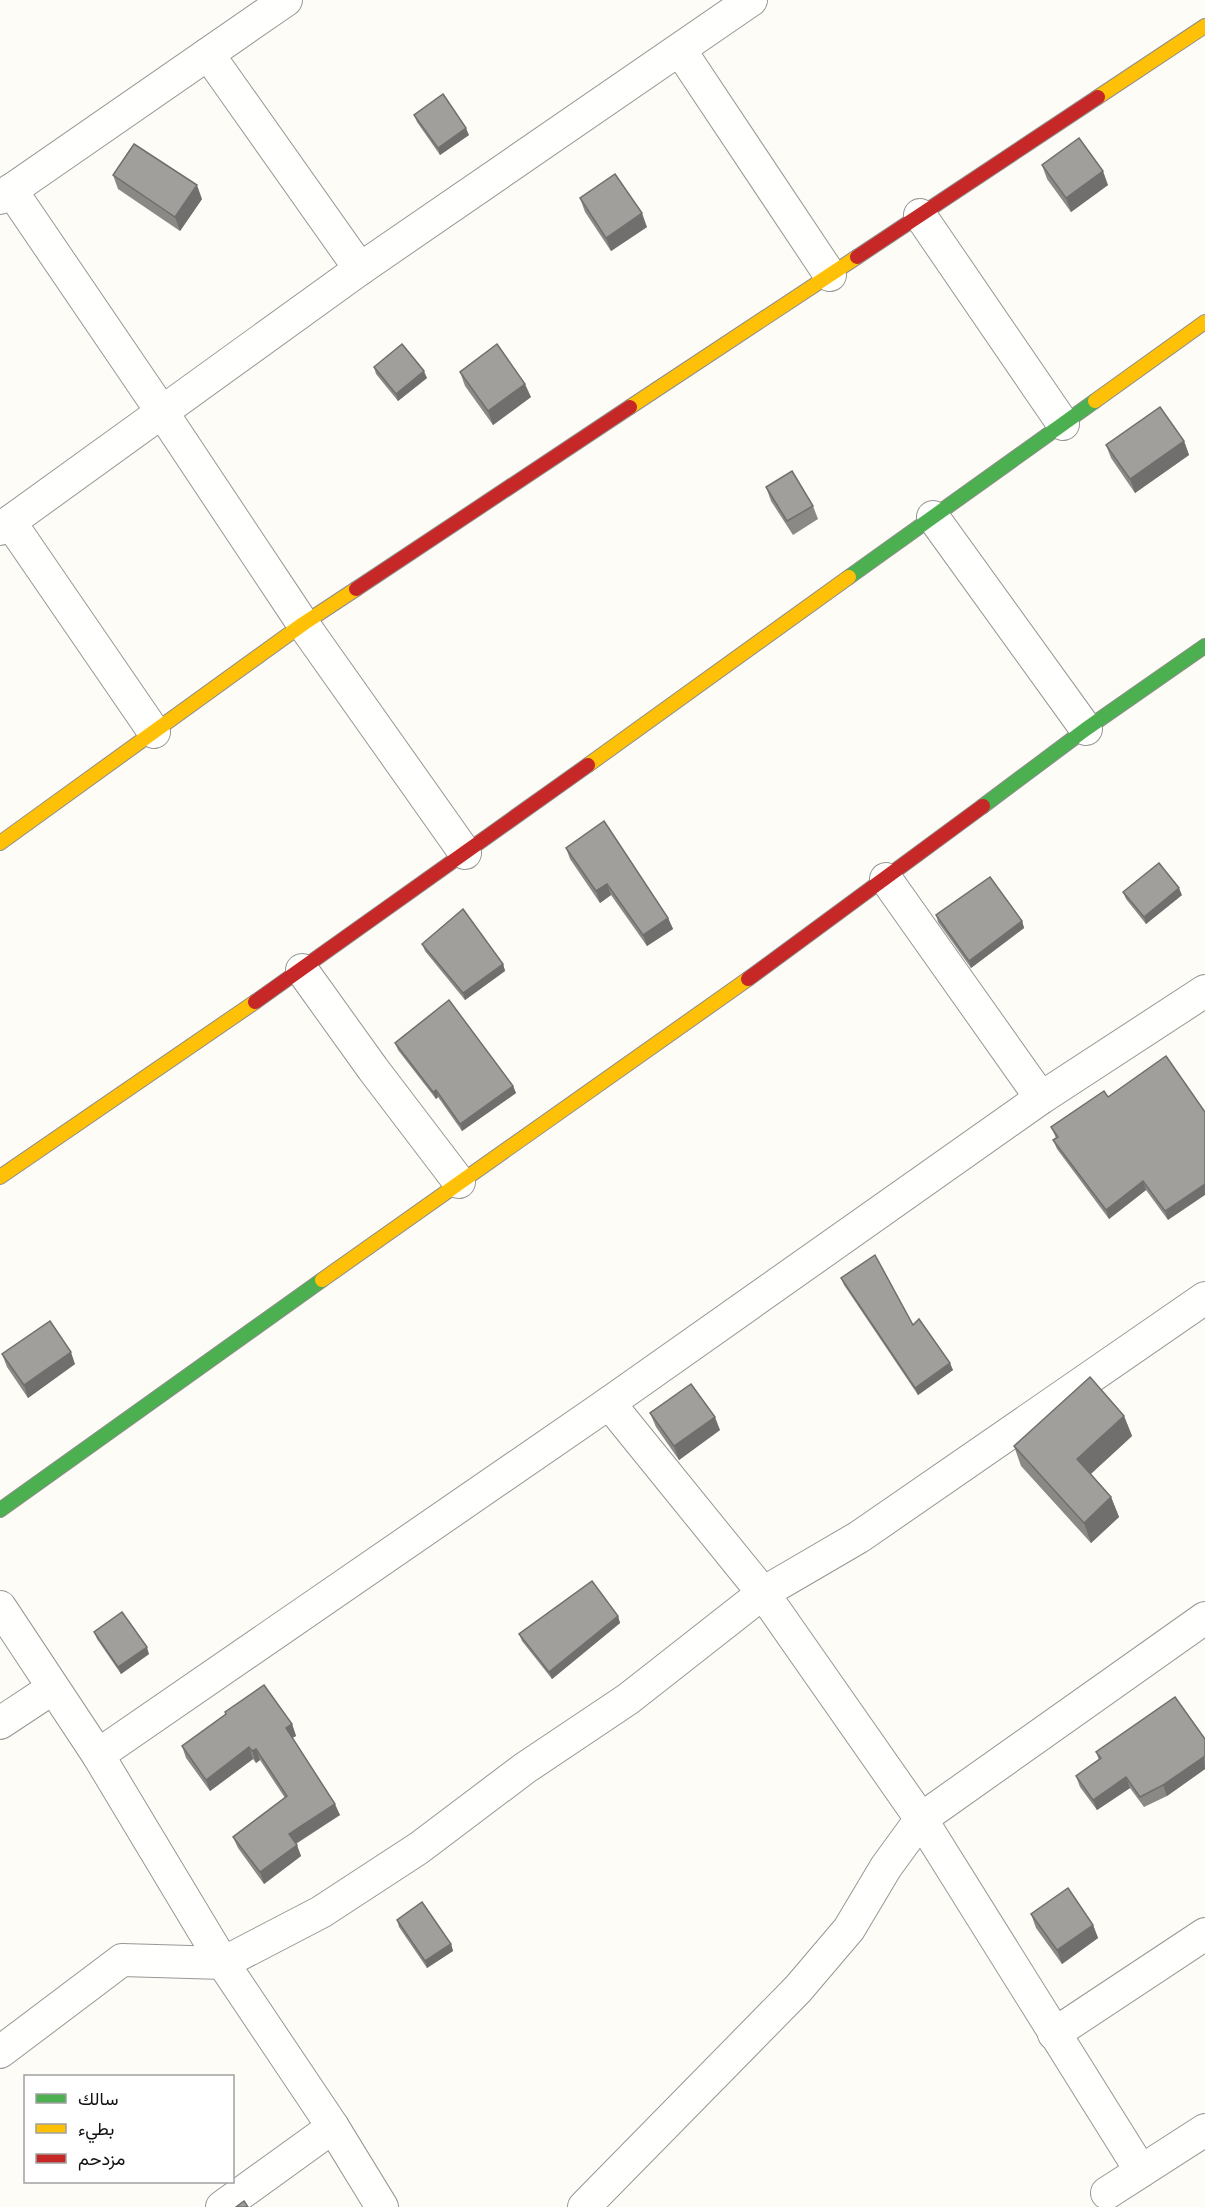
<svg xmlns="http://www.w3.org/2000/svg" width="1205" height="2207" viewBox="0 0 1205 2207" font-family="'Crimson Pro',Vazirmatn,serif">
  <rect width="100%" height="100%" fill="#fdfcf7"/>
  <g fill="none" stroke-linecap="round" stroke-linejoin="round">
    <g stroke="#979795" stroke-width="34">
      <g id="street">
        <path d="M680,50L830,275"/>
        <path d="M208,54L360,269"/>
        <path d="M11,190L162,412L303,624L465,853"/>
        <path d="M0,198L286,0"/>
        <path d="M920,215L1063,424"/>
        <path d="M933,517L1086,729"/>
        <path d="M10,522L154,732"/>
        <path d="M0,529L360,269L751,0"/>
        <path d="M886,879L1041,1098"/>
        <path d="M302,970L373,1069L459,1182"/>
        <path d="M609,1403L763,1593L921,1819L1141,2171"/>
        <path d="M0,1607L98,1755L223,1963L333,2127L382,2207"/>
        <path d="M0,1723L53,1688"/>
        <path d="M98,1755L609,1403L1041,1098L1205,991"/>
        <path d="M1054,2034L1205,1934"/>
        <path d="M0,2052L122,1960L223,1963L321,1912L419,1848L525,1768L628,1699L763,1593L859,1537L1205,1298"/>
        <path d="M1107,2193L1205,2130"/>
        <path d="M222,2207L333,2127"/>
        <path d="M584,2207L798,1989L849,1929L886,1867L921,1819L1205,1618"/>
      </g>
    </g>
    <g stroke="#8e8d8b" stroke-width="16">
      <g id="fast">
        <path d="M849,577L1095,401"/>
        <path d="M983,806L1086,729L1205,646"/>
        <path d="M0,1510L322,1280"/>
      </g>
    </g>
    <g stroke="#8e8d8b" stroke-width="16">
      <g id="slow">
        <path d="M1098,97L1205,26"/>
        <path d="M1095,401L1205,322"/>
        <path d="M630,407L857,257"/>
        <path d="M588,765L849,577"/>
        <path d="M0,843L303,624L356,589"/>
        <path d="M0,1177L255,1002"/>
        <path d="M322,1280L748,979"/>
      </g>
    </g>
    <g stroke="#8e8d8b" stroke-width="16">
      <g id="jam">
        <path d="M857,257L1098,97"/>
        <path d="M356,589L630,407"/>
        <path d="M748,979L983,806"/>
        <path d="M255,1002L588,765"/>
      </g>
    </g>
    <use href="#street" stroke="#fffffe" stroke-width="32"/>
    <use href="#fast" stroke="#4caf50" stroke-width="14"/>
    <use href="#slow" stroke="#ffc107" stroke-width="14"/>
    <use href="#jam" stroke="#c62828" stroke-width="14"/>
  </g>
  <g fill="#8a8986">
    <path d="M414,115L469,135L440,155L417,122Z"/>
    <path d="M1042,165L1108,185L1071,212L1047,179Z"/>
    <path d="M113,175L202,199L180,231L118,189Z"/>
    <path d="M580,198L647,227L611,251L585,212Z"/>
    <path d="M374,367L427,378L398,401L376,374Z"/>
    <path d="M460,372L531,397L493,425L465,386Z"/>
    <path d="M1184,441L1189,455L1135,493L1111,458L1106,445Z"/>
    <path d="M766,487L813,506L818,519L793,535L771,501Z"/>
    <path d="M566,848L668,918L673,929L647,946L611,895L600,903L570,859Z"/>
    <path d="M1123,892L1182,895L1146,924L1126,899Z"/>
    <path d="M936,915L1022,921L1024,928L971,968L938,922Z"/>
    <path d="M422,944L503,964L505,971L465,1000L425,951Z"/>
    <path d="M395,1043L513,1086L516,1093L462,1131L438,1097L436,1099L398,1050Z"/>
    <path d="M1166,1056L1168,1220L1146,1190L1109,1219L1057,1149L1053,1140L1056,1138L1051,1127L1108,1097Z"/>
    <path d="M841,1278L913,1325L953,1370L918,1395L844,1285Z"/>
    <path d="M2,1354L75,1364L28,1398L7,1367Z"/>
    <path d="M650,1413L720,1430L679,1460L656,1427Z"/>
    <path d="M1124,1416L1132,1436L1091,1474L1111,1497L1119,1517L1091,1543L1021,1466L1014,1446Z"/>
    <path d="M618,1616L620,1623L552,1679L522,1641L519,1634Z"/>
    <path d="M94,1632L149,1654L121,1674L97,1639Z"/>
    <path d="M225,1712L292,1724L296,1736L292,1738L340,1815L296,1844L301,1856L264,1884L238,1848L233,1837L285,1798L260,1760L256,1763L253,1759L210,1791L186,1758L182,1746L226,1715Z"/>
    <path d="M1205,1739V1769L1167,1796L1144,1807L1130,1788L1097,1810L1080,1787L1076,1776L1099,1760L1096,1752Z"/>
    <path d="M1031,1914L1093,1925L1098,1938L1062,1964L1036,1928Z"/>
    <path d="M397,1920L451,1944L453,1951L427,1968L399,1927Z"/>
  </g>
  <g fill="#716f6d">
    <path d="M466,128L469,135L440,155L438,148Z"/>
    <path d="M1103,171L1108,185L1071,212L1066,198Z"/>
    <path d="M197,185L202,199L180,231L175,217Z"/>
    <path d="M642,213L647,227L611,251L606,238Z"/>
    <path d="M424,371L427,378L398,401L396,394Z"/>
    <path d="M525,384L531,397L493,425L488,411Z"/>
    <path d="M1184,441L1189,455L1135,493L1130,479Z"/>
    <path d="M607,884L611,895L600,903L596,891Z"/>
    <path d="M1179,888L1182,895L1146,924L1144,917Z"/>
    <path d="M668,918L673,929L647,946L643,935Z"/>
    <path d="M1022,921L1024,928L971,968L969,961Z"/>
    <path d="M503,964L505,971L465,1000L463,993Z"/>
    <path d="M513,1086L516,1093L462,1131L460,1124Z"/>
    <path d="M436,1090L438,1097L436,1099L433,1092Z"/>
    <path d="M1143,1181L1146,1190L1109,1219L1106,1210Z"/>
    <path d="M1205,1184V1195L1168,1220L1165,1211Z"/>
    <path d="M71,1352L75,1364L28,1398L24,1385Z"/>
    <path d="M950,1363L953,1370L918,1395L915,1388Z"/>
    <path d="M1124,1416L1132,1436L1085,1479L1077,1459Z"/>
    <path d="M715,1417L720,1430L679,1460L674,1446Z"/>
    <path d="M1111,1497L1119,1517L1091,1543L1084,1523Z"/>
    <path d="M618,1616L620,1623L552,1679L549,1672Z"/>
    <path d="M147,1647L149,1654L121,1674L118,1667Z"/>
    <path d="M292,1724L296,1736L290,1739L286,1728Z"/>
    <path d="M249,1747L253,1759L210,1791L206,1780Z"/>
    <path d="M256,1749L260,1760L256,1763L252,1751Z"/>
    <path d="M1204,1756L1205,1769L1167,1796L1163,1785Z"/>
    <path d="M1126,1777L1130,1788L1097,1810L1093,1800Z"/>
    <path d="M335,1804L340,1815L293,1845L289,1834Z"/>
    <path d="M297,1845L301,1856L264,1884L260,1872Z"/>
    <path d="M1093,1925L1098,1938L1062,1964L1057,1950Z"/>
    <path d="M451,1944L453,1951L427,1968L425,1961Z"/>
  </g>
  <g fill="#a19f9c" stroke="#716f6d" stroke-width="1.5">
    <path d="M443,94L466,128L438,148L414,115Z"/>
    <path d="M1079,138L1103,171L1066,198L1042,165Z"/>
    <path d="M134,144L197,185L175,217L113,175Z"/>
    <path d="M615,174L642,213L606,238L580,198Z"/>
    <path d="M402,344L424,371L396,394L374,367Z"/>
    <path d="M497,344L525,384L488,411L460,372Z"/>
    <path d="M1160,407L1184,441L1130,479L1106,445Z"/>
    <path d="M792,471L813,506L787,521L766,487Z"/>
    <path d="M604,821L668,918L643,935L607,884L596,891L566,848Z"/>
    <path d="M1159,863L1179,888L1144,917L1123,892Z"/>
    <path d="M990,877L1022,921L969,961L936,915Z"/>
    <path d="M463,909L503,964L463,993L422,944Z"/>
    <path d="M449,1000L513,1086L460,1124L436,1090L433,1092L395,1043Z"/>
    <path d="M1166,1056L1205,1112V1184L1165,1211L1143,1181L1106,1210L1053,1140L1058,1137L1051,1127L1104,1091L1108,1097Z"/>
    <path d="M875,1255L913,1325L919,1319L950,1363L915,1388L841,1278Z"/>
    <path d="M50,1321L71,1352L24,1385L2,1354Z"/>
    <path d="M1090,1377L1124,1416L1077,1459L1111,1497L1084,1523L1014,1446Z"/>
    <path d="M691,1384L715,1417L674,1446L650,1413Z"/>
    <path d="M592,1581L618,1616L549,1672L519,1634Z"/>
    <path d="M122,1612L147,1647L118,1667L94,1632Z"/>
    <path d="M264,1685L292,1724L286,1728L335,1804L289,1834L297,1845L260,1872L233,1837L287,1796L256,1749L252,1751L249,1747L206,1780L182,1746L226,1714L225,1712Z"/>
    <path d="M1175,1697L1205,1739V1756L1163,1785L1140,1797L1126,1777L1093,1800L1076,1776L1101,1758L1096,1752Z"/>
    <path d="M1068,1888L1093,1925L1057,1950L1031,1914Z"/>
    <path d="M422,1902L451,1944L425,1961L397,1920Z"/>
    <path d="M244,2201L248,2207H236Z"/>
  </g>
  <rect x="24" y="2075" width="210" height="108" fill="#ffffff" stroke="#a0a0a0" stroke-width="1.5"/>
  <rect x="36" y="2094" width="30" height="9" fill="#4caf50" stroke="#a0a0a0" stroke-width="1.5"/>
  <text x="78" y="2105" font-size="18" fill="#111111">سالك</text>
  <rect x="36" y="2124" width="30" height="9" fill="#ffc107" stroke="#a0a0a0" stroke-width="1.5"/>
  <text x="78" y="2135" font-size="18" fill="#111111">بطيء</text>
  <rect x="36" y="2154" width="30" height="9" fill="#c62828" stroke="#a0a0a0" stroke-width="1.5"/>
  <text x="78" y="2165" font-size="18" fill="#111111">مزدحم</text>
</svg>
